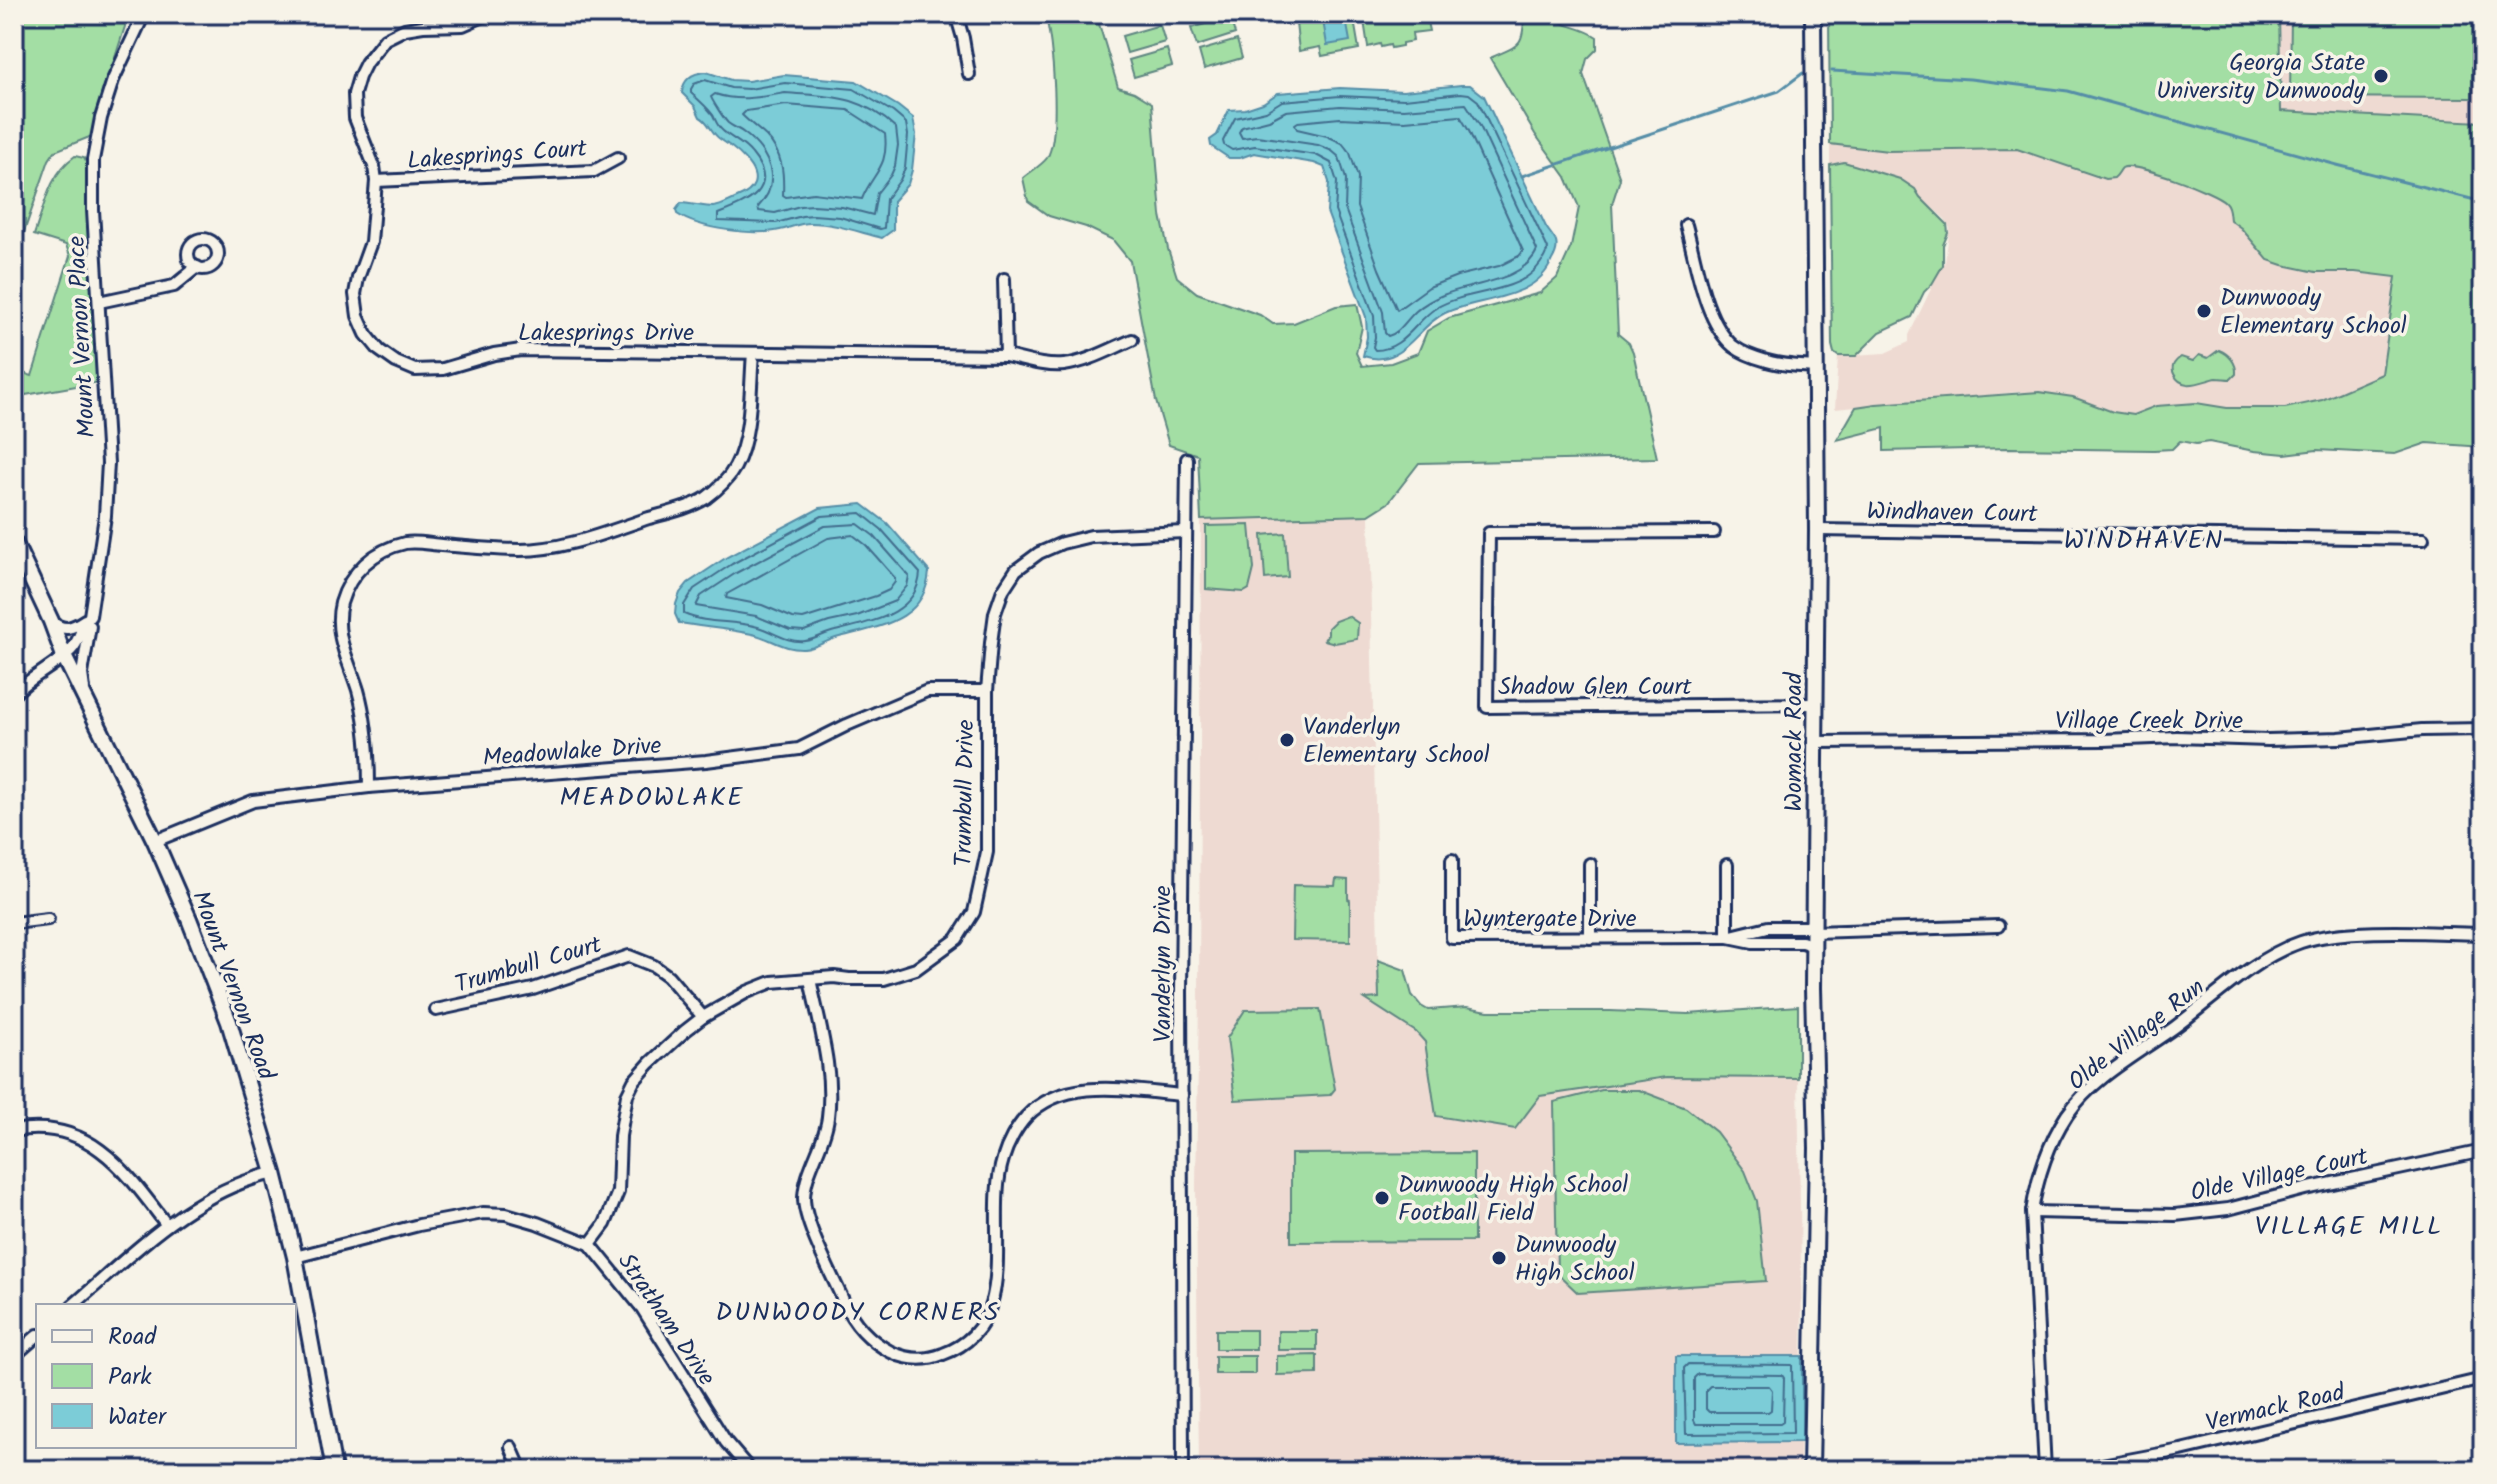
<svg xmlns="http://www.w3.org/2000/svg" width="2497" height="1484" viewBox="0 0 2497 1484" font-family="Kalam,sans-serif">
  <rect width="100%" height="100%" fill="#f7f3e8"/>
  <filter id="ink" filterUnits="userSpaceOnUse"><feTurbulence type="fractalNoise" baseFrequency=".0125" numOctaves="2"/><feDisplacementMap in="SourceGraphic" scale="16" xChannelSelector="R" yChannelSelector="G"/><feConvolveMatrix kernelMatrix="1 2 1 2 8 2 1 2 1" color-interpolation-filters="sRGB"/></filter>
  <g filter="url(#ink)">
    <g fill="#eedad2">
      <path d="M2279,14H2483L2481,122L2280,111Z"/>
      <path d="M1830,144L1888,151L2017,149L2105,179L2127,167L2150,171L2205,190L2223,200L2229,206L2230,220L2241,228L2268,260L2301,270L2396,276L2382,374L2322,400L2285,408H2227L2196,403L2156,406L2133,415L2113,412L2062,395L2019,392L1835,409L1838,356L1885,353L1909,342V335L1931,289L1936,274L1945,262L1950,228L1945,219L1920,197L1915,189L1841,162L1830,165Z"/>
      <path d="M1369,515L1379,999H1367L1416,1032L1425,1042L1437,1116L1515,1129L1540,1096L1667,1077L1798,1078L1802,1332L1800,1470H1199L1196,1185L1199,998L1201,520Z"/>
    </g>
    <g fill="#a3dea4" stroke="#5f8681" stroke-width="2">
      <path d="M14,14H129L94,123L92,136L55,151L49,160L24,232L15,230L19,217L14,215Z"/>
      <path d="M1045,14H1096L1118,87L1134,92L1152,103L1161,215L1168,249L1177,277L1197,293L1260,315L1273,324L1294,323L1336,306L1357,304L1362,327L1356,353L1362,366L1391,363L1418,353L1427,331L1449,318L1540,293L1557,278L1571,247L1579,207L1566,177L1535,134L1490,58C1518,45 1524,48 1524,14H1549C1566,29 1579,25 1597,37V49L1587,59L1583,74L1620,179L1612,204L1618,334L1629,343L1633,352L1657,458L1419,463L1388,503L1369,515L1201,520L1198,455L1169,445L1156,401L1130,261L1113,240L1086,227L1049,216L1028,201L1023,178C1030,172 1042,165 1047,158C1061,135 1053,40 1045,14Z"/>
      <path d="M1295,14H1353L1359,49L1322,56L1320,47L1299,51Z"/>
      <path d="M1363,14H1428L1426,17L1429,31L1412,33L1413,41L1402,43V46L1391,48L1390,45L1381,47L1380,44L1368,47Z"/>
      <path d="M1829,14H2279L2281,111L2480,122L2483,40V447L2427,443L2395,454L2317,450L2285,454L2254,451L2209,442L2196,444L2180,441L2172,449L2154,450L2009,448L1884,451V428L1837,440L1856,407L1876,404L2039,392L2073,397L2113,412L2133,415L2156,406L2196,403L2227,408H2285L2322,400L2382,374L2396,277L2355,272H2316L2283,265L2268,260L2241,228L2230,220C2229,214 2230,207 2225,202C2216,192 2133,161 2122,168C2119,171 2118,175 2114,178L2105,179L2017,149L1888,151L1830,144Z"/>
      <path d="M2291,14H2473L2472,98L2290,97Z"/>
      <path d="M1230,17L1235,34L1197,46L1191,28Z"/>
      <path d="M1160,25L1165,42L1127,53L1122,36Z"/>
      <path d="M1237,40L1242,58L1204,69L1199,51Z"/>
      <path d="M1167,49L1172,66L1134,77L1129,60Z"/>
      <path d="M75,156L84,158L88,166L99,382L14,397V370L32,376L70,256L66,245L34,235C44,207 49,174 75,156Z"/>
      <path d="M1844,162L1900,179L1915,189L1920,197L1947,224L1948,233L1943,245V265L1932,284L1924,292L1912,317L1880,332L1856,356H1838L1834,353L1832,345L1830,165Z"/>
      <path d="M2219,350C2229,354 2237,363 2236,374L2231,379C2226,379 2222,378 2217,378C2204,380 2183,393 2174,374C2170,366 2175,361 2181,357L2193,361L2199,355L2208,358Z"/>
      <path d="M1250,525L1254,569L1249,589L1244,592L1206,589V526Z"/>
      <path d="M1285,533L1288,577L1265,579L1262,535Z"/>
      <path d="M1348,616L1358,623L1357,639L1335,643L1324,640L1328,634V628L1335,621Z"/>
      <path d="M1336,879L1348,880V899L1350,900V941L1292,940L1293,885L1335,886Z"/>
      <path d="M1378,960L1405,970L1412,995L1421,1006L1428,1010L1467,1007L1488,1011H1610L1688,1014L1798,1006V1078L1667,1077L1540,1096L1515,1129L1436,1116L1425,1042L1416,1032L1365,999L1379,998Z"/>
      <path d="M1320,1009L1335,1089L1330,1095L1235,1100L1227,1038L1245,1010Z"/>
      <path d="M1602,1090H1639L1686,1108L1716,1132L1745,1171L1757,1201L1766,1281L1578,1293L1557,1273L1554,1102Z"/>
      <path d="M1474,1153V1241L1291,1242V1154Z"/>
      <rect x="1216" y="1330" width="40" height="19"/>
      <rect x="1278" y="1331" width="39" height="19"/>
      <path d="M1317,1355V1374L1277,1375V1356Z"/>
      <rect x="1215" y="1356" width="40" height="18"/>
    </g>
    <g fill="#7cccd7" stroke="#558da7" stroke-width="2">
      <path d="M1322,14H1345L1350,41L1327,45Z"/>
      <path d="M706,72L731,80L748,81L784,75L856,81L898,106L913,118L916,134L912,170L908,184L893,201V230L882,238C858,232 835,223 810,223C799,223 790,228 780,230C754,236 699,229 677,214L676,210L681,203C692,204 703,206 713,207C720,207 730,201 737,198C777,182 740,152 720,139C711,133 709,121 700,117L695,106L682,93C683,79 692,73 706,72Z"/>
      <path d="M1461,85H1470L1484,96L1546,227C1549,232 1554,237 1556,242C1558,249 1555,255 1552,260C1536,301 1479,297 1445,313C1415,327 1404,369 1363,356L1367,337L1366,317L1327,212L1329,182L1324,167L1314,163L1254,153L1240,158H1229L1211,146L1210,140L1217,135L1229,110L1245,109L1263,103L1278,93L1340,88L1403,91Z"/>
      <path d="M862,504L887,523L929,571C926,624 873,627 833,639C824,642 814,649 804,649C784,650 771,638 752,634C728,629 703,627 679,623L675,614L676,604L680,593L688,583L727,557L820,508Z"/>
      <path d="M1676,1356H1802V1442L1676,1443Z"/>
    </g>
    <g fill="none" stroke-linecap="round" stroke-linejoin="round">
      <g stroke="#426e8e" stroke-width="2">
        <path d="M705,80L731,88L749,89L785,83L854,89L893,112L906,123L908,135L905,168L900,180L886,199L884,228L880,229L840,217L813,215L802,216L776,223L718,221V214C746,203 782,190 752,154C744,143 732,139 723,131C717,126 716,121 713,115C707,107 699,100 691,93V89L694,84Z"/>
        <path d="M785,93C832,97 859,94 896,128L898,145L895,166L891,175L877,193L873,215L842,207L813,205L800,206L775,213L759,211L758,207C783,182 769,152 744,133C739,129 733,127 728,123C724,119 713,102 711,97L715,94C739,102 761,97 785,93Z"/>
        <path d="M1461,93L1469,94L1478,101L1548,249C1529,299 1475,285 1436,308C1415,321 1404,350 1375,350L1373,347L1375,337L1374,316L1335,211L1337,182L1331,163L1316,155L1255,146L1232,150L1224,145L1223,141L1235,118L1266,111L1282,101L1340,96L1404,99Z"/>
        <path d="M1466,104L1480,126L1537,250C1524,282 1471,283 1443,295C1433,299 1424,304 1416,311C1406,320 1400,333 1388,336L1385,333L1383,312L1345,209L1346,179L1339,157L1332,151L1318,145L1257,136L1242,138L1239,132L1242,127L1269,120L1286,111L1340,106L1404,109Z"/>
        <path d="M786,105L848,110L885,134C889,168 873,172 862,199L813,193L786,197L783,195C784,173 783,154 766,136C758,129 749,122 742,115L746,111Z"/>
        <path d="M1460,116L1469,131L1523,251L1519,256L1499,266L1457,276L1429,287L1397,310L1379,269L1357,207L1358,177L1350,153L1342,143L1327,136L1297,129L1295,124L1298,122L1340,118L1405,121Z"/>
        <path d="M861,513L881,529L920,573C917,616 868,622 835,631C825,633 815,640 805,641C787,643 774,632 758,627C734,620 706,624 684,614V605L694,589L732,564L822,516Z"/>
        <path d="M858,524L874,536L909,576L907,586L895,601L857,616L829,622L804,631L790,630L756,616L696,606L701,596L736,573L825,526Z"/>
        <path d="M853,535L866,545L895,578V582L889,590L876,596L803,619L793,618L762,605L726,598L727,594L828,538Z"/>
        <path d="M1688,1364L1792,1365L1793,1433L1686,1434L1684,1368Z"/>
        <path d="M1698,1374L1782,1375L1784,1378L1783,1422L1780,1424H1696L1694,1420V1378Z"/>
        <path d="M1710,1386H1769L1772,1390L1771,1410L1768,1412H1709L1706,1409V1390Z"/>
      </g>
      <g stroke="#558da7" stroke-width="3">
        <path d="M1832,71L1970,79L2068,91L2337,165L2483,202"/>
        <path d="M1522,176L1779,91L1803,73"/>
      </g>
      <g stroke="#1b2f5e" stroke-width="16">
        <g id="street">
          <path d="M488,14L463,25L423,26L405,29L385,39L366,63L359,77L354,94L355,118L374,166L376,181L371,242L358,278L355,294L358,316L366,334L379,350L396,362L415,370L443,369L494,354L521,350L1006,356C1024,360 1046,367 1064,365C1088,362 1111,349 1132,340"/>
          <path d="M956,14L963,38L969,74"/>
          <path d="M376,181L594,171L618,158"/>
          <path d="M1686,225C1696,261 1704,321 1733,346C1742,353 1756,358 1767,361C1783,366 1800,366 1817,367"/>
          <circle cx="203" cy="254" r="15"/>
          <path d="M1004,279L1006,356"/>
          <path d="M99,302L174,286L197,267"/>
          <path d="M1817,530L2423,539"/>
          <path d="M1714,532L1489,533L1487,707L1814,704"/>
          <path d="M52,622C64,632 73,628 85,620"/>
          <path d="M84,689L82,674L90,626"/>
          <path d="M14,694C31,676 54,667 71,650C81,640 81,625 90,616L105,516L108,463L93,210V160L101,118L113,80L144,14"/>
          <path d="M1815,742L2104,740L2177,737L2268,740L2339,738L2422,730L2483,729"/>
          <path d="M369,787C369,754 367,722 358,690C349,661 333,634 341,603C350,572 374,550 405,543C416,541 429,544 441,545C467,547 494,550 520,550C564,550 607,532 649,518C667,513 690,508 706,498C717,490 729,478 735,467C752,436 750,388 753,353"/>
          <path d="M155,841L253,801L369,787L706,761L799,749L847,725L927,691H987"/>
          <path d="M1452,860V938L1727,937L1768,927H1807L1814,923"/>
          <path d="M14,923L48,919"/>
          <path d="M1814,932L1998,926"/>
          <path d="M1727,937V865"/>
          <path d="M1729,937L1753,942H1802L1814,946"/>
          <path d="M1590,938V864"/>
          <path d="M810,979C819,1024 834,1071 828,1117C825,1145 805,1169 804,1198C804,1223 832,1275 843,1300C853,1323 868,1340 891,1352C908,1360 926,1361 943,1354C1026,1324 983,1222 1003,1159C1007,1145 1016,1128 1026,1117C1066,1075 1131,1091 1182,1095"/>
          <path d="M436,1010L533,989L629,956L654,966L668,976L703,1017"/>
          <path d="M14,1131C89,1117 126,1171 166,1224"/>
          <path d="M2032,1212L2175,1215L2228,1209L2305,1189L2483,1151"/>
          <path d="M590,1244L605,1224L618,1192L620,1136L627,1095L634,1081L650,1063L685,1031L703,1017L747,992L772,982L834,977L849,979H884L916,969L957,939L974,912L987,852V691L991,643L995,613L1003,590L1016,570L1039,553L1062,543L1091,536L1185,532"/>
          <path d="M295,1257L419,1225L483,1213L506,1214L537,1223L590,1244L642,1308L726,1442L750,1470"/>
          <path d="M72,1306C134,1253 192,1191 274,1173"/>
          <path d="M14,1356L38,1335"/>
          <path d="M511,1447L521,1470"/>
          <path d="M314,1470L333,1465"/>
          <path d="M1183,1470L1181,991L1187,459"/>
          <path d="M2045,1470L2032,1212C2037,1178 2048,1144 2067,1115C2093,1077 2139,1053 2175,1027C2214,998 2254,958 2301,942C2347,927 2433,933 2483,934"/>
          <path d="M2075,1470L2181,1450L2483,1379"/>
        </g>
      </g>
      <g stroke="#1b2f5e" stroke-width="20">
        <g id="secondary">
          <path d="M14,542L51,621L64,656L155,841L189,919L229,1022L274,1173L295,1257L334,1470"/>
          <path d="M1811,1470L1817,1148L1813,988L1817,530L1813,14"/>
        </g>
      </g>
      <use href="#street" stroke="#f7f3e8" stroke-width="10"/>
      <use href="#secondary" stroke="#f7f3e8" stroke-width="14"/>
    </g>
  </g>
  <g fill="#1b2f5e" stroke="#f7f3e8" stroke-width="3">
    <circle cx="2381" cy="76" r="8"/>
    <circle cx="2204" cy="311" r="8"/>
    <circle cx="1287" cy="740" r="8"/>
    <circle cx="1382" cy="1198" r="8"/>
    <circle cx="1499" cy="1258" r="8"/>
  </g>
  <g text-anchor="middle" stroke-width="7" stroke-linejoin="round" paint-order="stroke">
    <g font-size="24" fill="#1b2f5e" stroke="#f7f3e8" text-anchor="start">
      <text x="2365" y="70" text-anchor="end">Georgia State<tspan x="2365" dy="28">University Dunwoody</tspan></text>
      <text x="2220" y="305">Dunwoody<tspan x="2220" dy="28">Elementary School</tspan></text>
      <text x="1303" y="734">Vanderlyn<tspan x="1303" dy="28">Elementary School</tspan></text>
      <text x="1398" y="1192">Dunwoody High School<tspan x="1398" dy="28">Football Field</tspan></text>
      <text x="1515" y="1252">Dunwoody<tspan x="1515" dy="28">High School</tspan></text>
    </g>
    <g font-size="24" fill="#1b2f5e" stroke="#f7f3e8">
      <text transform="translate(497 154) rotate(-4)" y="8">Lakesprings Court</text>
      <text x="606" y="340">Lakesprings Drive</text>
      <text transform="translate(81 337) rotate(-93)" y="8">Mount Vernon Place</text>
      <text transform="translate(1952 512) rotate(1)" y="8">Windhaven Court</text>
      <text x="1595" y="694">Shadow Glen Court</text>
      <text x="2149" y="728">Village Creek Drive</text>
      <text transform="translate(1793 742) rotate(-90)" y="8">Womack Road</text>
      <text transform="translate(572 751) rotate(-4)" y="8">Meadowlake Drive</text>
      <text transform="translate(964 793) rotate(-89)" y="8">Trumbull Drive</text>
      <text x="1550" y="926">Wyntergate Drive</text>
      <text transform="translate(528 964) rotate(-16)" y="8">Trumbull Court</text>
      <text transform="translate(1162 964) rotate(-90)" y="8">Vanderlyn Drive</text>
      <text transform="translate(234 985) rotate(70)" y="8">Mount Vernon Road</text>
      <text transform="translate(2136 1034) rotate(-38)" y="8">Olde Village Run</text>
      <text transform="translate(2279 1174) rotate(-12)" y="8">Olde Village Court</text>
      <text transform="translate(667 1319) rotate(56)" y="8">Stratham Drive</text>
      <text transform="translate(2275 1407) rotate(-13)" y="8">Vermack Road</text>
    </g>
    <g font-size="26" letter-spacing="2" fill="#1b2f5e" stroke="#f7f3e8">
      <text x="2144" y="548">WINDHAVEN</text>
      <text x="652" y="805">MEADOWLAKE</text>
      <text x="2349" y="1234">VILLAGE MILL</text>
      <text x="858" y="1320">DUNWOODY CORNERS</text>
    </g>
  </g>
  <rect width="2497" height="1484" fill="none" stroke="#f7f3e8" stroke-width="48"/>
  <rect x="24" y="24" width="2449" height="1436" fill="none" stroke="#1b2f5e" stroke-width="3" filter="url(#ink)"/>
  <rect x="36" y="1304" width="260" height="144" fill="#f7f3e8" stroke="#9fa5b1" stroke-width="2"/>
  <rect x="52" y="1330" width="40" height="12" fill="#f7f3e8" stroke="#9fa5b1" stroke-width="2"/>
  <text x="108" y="1344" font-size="24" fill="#1b2f5e">Road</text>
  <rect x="52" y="1364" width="40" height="24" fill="#a3dea4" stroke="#9fa5b1" stroke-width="2"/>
  <text x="108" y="1384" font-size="24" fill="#1b2f5e">Park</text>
  <rect x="52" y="1404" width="40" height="24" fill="#7cccd7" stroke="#9fa5b1" stroke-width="2"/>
  <text x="108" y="1424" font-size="24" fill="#1b2f5e">Water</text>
</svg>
